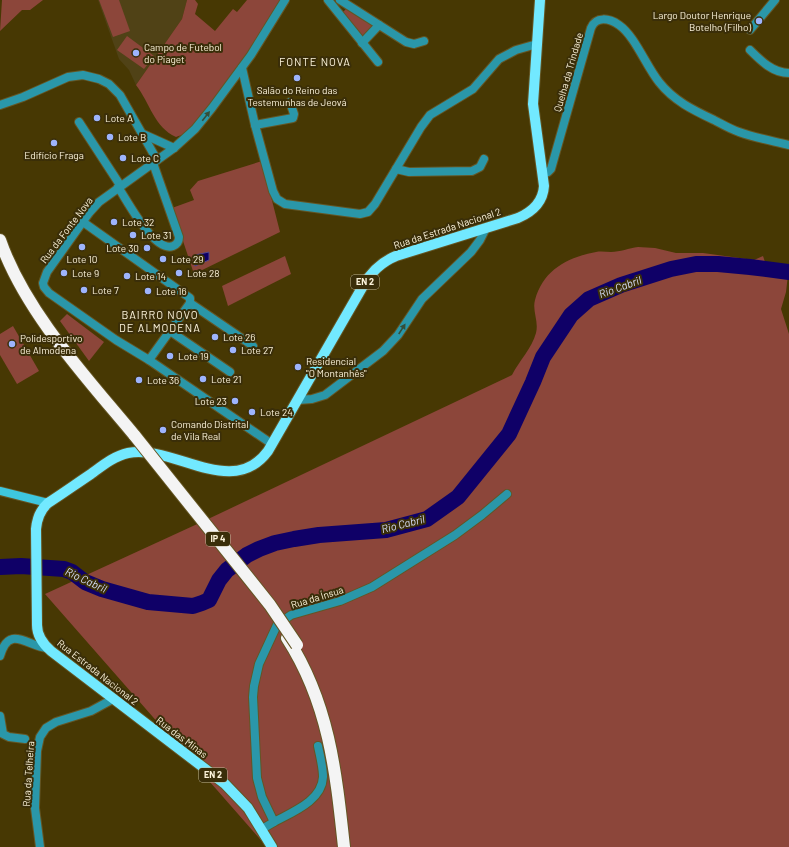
<svg xmlns="http://www.w3.org/2000/svg" width="789" height="847" viewBox="0 0 789 847" font-family="Barlow,sans-serif">
  <rect width="100%" height="100%" fill="#473803"/>
  <path fill="#504216" d="M98,0H187L182,19L136,85L129,70L119,59Z"/>
  <g fill="#8c463a">
    <path d="M2,0H43L30,10H22L0,31Z"/>
    <path d="M99,0H119L130,31L113,37Z"/>
    <path d="M187,0H195L198,4L195,14L215,31L233,9L237,12L247,0H281L245,58L216,97L187,133L176,137C154,127 150,103 136,85L182,19Z"/>
    <path d="M346,9L373,26L363,38L343,12Z"/>
    <path d="M127,36L154,56L144,69L117,50Z"/>
    <path d="M262,161L280,232L194,274L172,208L194,200L190,190L198,181Z"/>
    <path d="M638,247L655,248L676,253H703L754,260L763,256L765,262L789,266L786,292L781,309L789,334V847H267L45,594L206,520L512,375C519,361 532,348 536,333C539,321 532,311 535,300C543,270 568,257 596,252C601,251 606,252 611,252C620,252 629,248 638,247Z"/>
    <path d="M285,256L291,274L228,306L222,286Z"/>
    <path d="M67,314L104,342L89,361L60,321Z"/>
    <path d="M13,326L39,371L17,384L0,355V334Z"/>
  </g>
  <path fill="#0f0067" stroke="#56498a" d="M209,252V260L195,266L193,260L195,255Z"/>
  <g fill="none" stroke-linecap="round" stroke-linejoin="round">
    <path stroke="#0f0067" stroke-width="16" d="M0,567L21,566L64,569L72,572L85,582L102,589L148,602L193,606L202,603L209,600L219,580L227,570L247,555L259,549L275,543L294,539L319,535L386,530L427,519L458,497L509,434L533,382L543,357L571,315L589,299L621,285L671,269L696,264H718L750,267L789,272"/>
    <g stroke="#645625" stroke-width="10">
      <g id="street">
        <path d="M328,0L378,62"/>
        <path d="M340,0L406,42L414,44L424,41"/>
        <path d="M750,30L775,0"/>
        <path d="M362,43L379,25"/>
        <path d="M750,50C761,61 773,73 789,73"/>
        <path d="M242,68L255,125L273,191L277,199L285,204L360,214L368,212L375,204L421,127L430,115L473,89L499,59L516,50L537,44"/>
        <path d="M0,105L23,97L68,77L83,75L99,79L109,84L120,95L157,160"/>
        <path d="M79,122L120,185"/>
        <path d="M255,125L293,118L294,114L290,102"/>
        <path d="M143,134L174,148"/>
        <path d="M396,169L409,172L472,171L480,167L484,159"/>
        <path d="M543,174L548,172L551,169L591,28C596,16 609,18 619,25C635,36 646,66 659,82C674,101 693,110 714,120C722,124 730,129 739,132C755,138 773,141 789,145"/>
        <path d="M118,187C127,200 154,253 173,246C178,244 179,241 179,237L153,163"/>
        <path d="M83,222L190,298V303L149,360"/>
        <path d="M190,303L253,346"/>
        <path d="M170,331L230,372"/>
        <path d="M298,400L312,399L325,395L383,351L398,335L422,299L471,252L480,240L486,228"/>
        <path d="M272,444L149,360L116,340L49,293L44,287L43,283L47,272L89,213L99,202L174,148L195,129L212,108L251,55L285,0"/>
        <path d="M0,656C9,624 27,646 47,648"/>
        <path d="M0,716L3,734L9,737L25,739"/>
        <path d="M274,822C292,812 322,801 323,777C323,767 320,756 318,746"/>
        <path d="M262,829L274,822L262,797L257,778L253,697L254,686L259,664L277,625L291,615L340,601L372,587L455,535L482,515L507,494"/>
        <path d="M40,847L35,808L37,751L40,737L46,728L56,722L91,711L113,699"/>
      </g>
    </g>
    <g stroke="#645625" stroke-width="10">
      <path id="secondary" d="M0,491L48,503"/>
    </g>
    <g stroke="#645625" stroke-width="12">
      <path id="primary" d="M272,847L248,808L225,784L51,651C43,644 37,636 37,625L36,529C37,518 40,510 48,503C62,494 76,484 91,474C102,466 114,456 128,453C174,444 232,500 268,451L363,286C371,272 381,262 396,256L518,218C532,212 543,202 544,186L533,104L540,0"/>
    </g>
    <g stroke="#645625" stroke-width="14">
      <g id="highway">
        <path d="M0,240C25,312 87,378 135,436"/>
        <path d="M287,638C329,703 336,772 344,847"/>
      </g>
    </g>
    <use href="#street" stroke="#2a97a9" stroke-width="8"/>
    <use href="#secondary" stroke="#3ec7de" stroke-width="8"/>
    <use href="#primary" stroke="#72e9ff" stroke-width="10"/>
    <use href="#highway" stroke="#f4f4f4" stroke-width="12"/>
    <g stroke="#645625" stroke-width="14" stroke-linecap="butt">
      <path id="highway-bridge" d="M135,436L270,605L297,645"/>
    </g>
    <use href="#highway-bridge" stroke="#f4f4f4" stroke-width="12"/>
  </g>
  <defs><path id="oneway-solid" d="M-6-.8H1V-3.2L6.5 0L1 3.2V.8H-6Z"/></defs>
  <g fill="#354e39">
    <use href="#oneway-solid" transform="translate(206 116) rotate(-52)"/>
    <use href="#oneway-solid" transform="translate(402 329) rotate(-57)"/>
  </g>
  <g fill="#9eb4fd" stroke="#3a2e09" stroke-width="1.5">
    <circle cx="759" cy="21" r="4"/>
    <circle cx="136" cy="53" r="4"/>
    <circle cx="297" cy="78" r="4"/>
    <circle cx="97" cy="118" r="4"/>
    <circle cx="110" cy="137" r="4"/>
    <circle cx="54" cy="143" r="4"/>
    <circle cx="123" cy="158" r="4"/>
    <circle cx="114" cy="222" r="4"/>
    <circle cx="133" cy="235" r="4"/>
    <circle cx="82" cy="247" r="4"/>
    <circle cx="147" cy="248" r="4"/>
    <circle cx="163" cy="259" r="4"/>
    <circle cx="64" cy="273" r="4"/>
    <circle cx="179" cy="273" r="4"/>
    <circle cx="127" cy="276" r="4"/>
    <circle cx="84" cy="290" r="4"/>
    <circle cx="148" cy="291" r="4"/>
    <circle cx="215" cy="337" r="4"/>
    <circle cx="12" cy="344" r="4"/>
    <circle cx="233" cy="350" r="4"/>
    <circle cx="170" cy="356" r="4"/>
    <circle cx="298" cy="367" r="4"/>
    <circle cx="203" cy="379" r="4"/>
    <circle cx="139" cy="380" r="4"/>
    <circle cx="235" cy="401" r="4"/>
    <circle cx="252" cy="412" r="4"/>
    <circle cx="163" cy="430" r="4"/>
  </g>
  <g text-anchor="middle" stroke-width="4" stroke-linejoin="round" paint-order="stroke">
    <g fill="#3a2e09" stroke="#c2b89b" stroke-width="1">
      <rect x="351" y="275" width="28" height="14" rx="3"/>
      <rect x="206" y="532" width="24" height="14" rx="3"/>
      <rect x="199" y="768" width="28" height="14" rx="3"/>
    </g>
    <g font-size="9" font-weight="bold" fill="#fcf3da">
      <text x="365" y="285">EN 2</text>
      <text x="218" y="542">IP 4</text>
      <text x="213" y="778">EN 2</text>
    </g>
    <g font-size="10" fill="#fcf3da" stroke="#3a2e09" text-anchor="start">
      <text x="751" y="19" text-anchor="end">Largo Doutor Henrique<tspan x="751" dy="12">Botelho (Filho)</tspan></text>
      <text x="144" y="51">Campo de Futebol<tspan x="144" dy="12">do Piaget</tspan></text>
      <text x="297" y="94" text-anchor="middle">Salão do Reino das<tspan x="297" dy="12">Testemunhas de Jeová</tspan></text>
      <text x="105" y="122">Lote A</text>
      <text x="118" y="141">Lote B</text>
      <text x="54" y="159" text-anchor="middle">Edifício Fraga</text>
      <text x="131" y="162">Lote C</text>
      <text x="122" y="226">Lote 32</text>
      <text x="141" y="239">Lote 31</text>
      <text x="139" y="252" text-anchor="end">Lote 30</text>
      <text x="82" y="263" text-anchor="middle">Lote 10</text>
      <text x="171" y="263">Lote 29</text>
      <text x="72" y="277">Lote 9</text>
      <text x="187" y="277">Lote 28</text>
      <text x="135" y="280">Lote 14</text>
      <text x="92" y="294">Lote 7</text>
      <text x="156" y="295">Lote 16</text>
      <text x="223" y="341">Lote 26</text>
      <text x="20" y="342">Polidesportivo<tspan x="20" dy="12">de Almodena</tspan></text>
      <text x="241" y="354">Lote 27</text>
      <text x="178" y="360">Lote 19</text>
      <text x="306" y="365">Residencial<tspan x="306" dy="12">"O Montanhês"</tspan></text>
      <text x="211" y="383">Lote 21</text>
      <text x="147" y="384">Lote 36</text>
      <text x="227" y="405" text-anchor="end">Lote 23</text>
      <text x="260" y="416">Lote 24</text>
      <text x="171" y="428">Comando Distrital<tspan x="171" dy="12">de Vila Real</tspan></text>
    </g>
    <g font-size="10" fill="#fcf3da" stroke="#3a2e09">
      <text transform="translate(568 72) rotate(-74)" y="4">Quelha da Trindade</text>
      <text transform="translate(447 228) rotate(-18)" y="4">Rua da Estrada Nacional 2</text>
      <text transform="translate(66 230) rotate(-53)" y="4">Rua da Fonte Nova</text>
      <text transform="translate(317 597) rotate(-17)" y="4">Rua da Ínsua</text>
      <text transform="translate(98 672) rotate(38)" y="4">Rua Estrada Nacional 2</text>
      <text transform="translate(182 737) rotate(37)" y="4">Rua das Minas</text>
      <text transform="translate(28 774) rotate(-86)" y="4">Rua da Telheira</text>
    </g>
    <g font-size="11" letter-spacing="1" fill="#fcf3da" stroke="#3a2e09">
      <text x="315" y="66">FONTE NOVA</text>
      <text x="160" y="319">BAIRRO NOVO<tspan x="160" dy="13">DE ALMODENA</tspan></text>
    </g>
    <g font-size="11" font-style="italic" fill="#d6dffa" stroke="#3a2e09">
      <text transform="translate(620 287) rotate(-20)" y="4">Rio Cabril</text>
      <text transform="translate(403 524) rotate(-14)" y="4">Rio Cabril</text>
      <text transform="translate(86 580) rotate(25)" y="4">Rio Cabril</text>
    </g>
  </g>
</svg>
